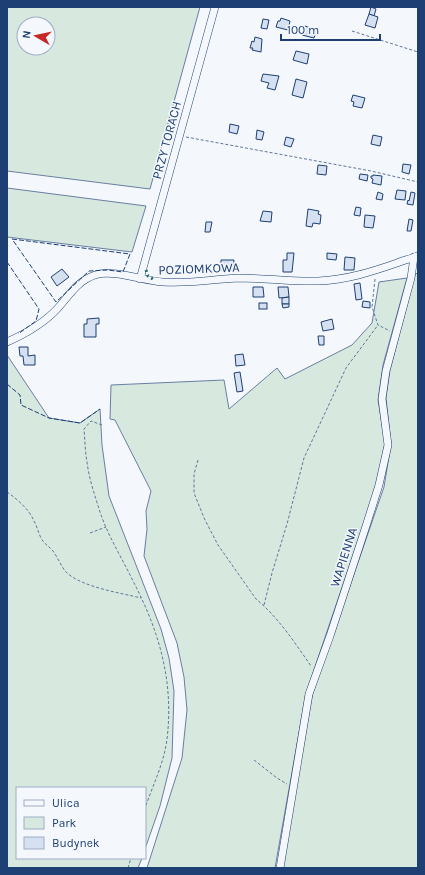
<svg xmlns="http://www.w3.org/2000/svg" width="425" height="875" viewBox="0 0 425 875" font-family="Karla,sans-serif">
  <rect width="100%" height="100%" fill="#f4f7fb"/>
  <g fill="#d7e8df" stroke="#687fa3" fill-rule="evenodd">
    <path d="M7,7H200L150,189L7,171ZM24,24H48V48H24Z"/>
    <path d="M7,188L146,206L132,252L7,237Z"/>
    <path d="M418,272V868H282L312,696L384,487L391,444L386,398L390,370L415,275Z"/>
    <path d="M407,278L383,365L378,400L385,443L377,485L306,693L275,868H147L182,758L187,710L184,677L177,643L144,556L147,529L146,511L151,491L115,420L110,419L111,385L224,380L229,409L277,368L285,379L352,345L372,323L379,282Z"/>
    <path d="M7,355L49,418L80,423L100,409L102,445L109,496L161,629L169,658L174,691L172,758L160,806L145,849V788H17V858H142L138,868H7Z"/>
  </g>
  <g fill="#d5e0f0" stroke="#1d3f73">
    <path d="M371,7L376,9L374,16L369,14Z"/>
    <path d="M369,14L378,17L375,28L365,25Z"/>
    <path d="M281,18L290,21L288,30L276,27L278,21H280Z"/>
    <path d="M263,19L269,20L267,29L261,28Z"/>
    <path d="M305,26L317,30L314,38L302,35Z"/>
    <path d="M255,37L262,39L261,52L252,50L253,48H250L252,41L254,42Z"/>
    <path d="M296,51L309,54L307,64L293,60Z"/>
    <path d="M263,74L279,76L275,90L267,88L269,83L261,81Z"/>
    <path d="M296,79L307,82L303,98L292,95Z"/>
    <path d="M353,95L365,98L362,108L353,106L354,102L351,101Z"/>
    <path d="M230,124L239,126L237,134L229,132Z"/>
    <path d="M257,130L264,132L262,140L256,139Z"/>
    <path d="M373,135L382,137L380,146L371,144Z"/>
    <path d="M286,137L294,139L291,147L284,145Z"/>
    <path d="M403,164L411,165L409,174L402,172Z"/>
    <path d="M318,165L327,166L326,175L317,174Z"/>
    <path d="M360,174L368,175L367,181L359,179Z"/>
    <path d="M373,175L382,176L381,185L372,183L373,179L371,178V176H373Z"/>
    <path d="M397,190L406,191L405,200L395,199Z"/>
    <path d="M378,192L383,194L382,200L376,199Z"/>
    <path d="M411,192L415,193L413,205L407,204L408,200L409,201Z"/>
    <path d="M356,207L361,208L360,216L354,215Z"/>
    <path d="M308,209L319,211L318,214L321,215L320,224L313,223L312,227L306,226Z"/>
    <path d="M263,211L272,212L271,222L260,221Z"/>
    <path d="M365,215L375,216L373,228L364,227Z"/>
    <path d="M409,219L413,220L411,231H407Z"/>
    <path d="M206,222H212L210,232H205Z"/>
    <path d="M287,253H294L292,272H283V260H287Z"/>
    <path d="M327,253L337,254L336,260L327,259Z"/>
    <path d="M345,257L355,258L354,270H344Z"/>
    <path d="M221,260H234L233,271L219,270V267H221Z"/>
    <path d="M62,269L69,277L57,286L51,277Z"/>
    <path d="M360,283L362,299L356,300L354,284Z"/>
    <path d="M253,287H263L264,297H253Z"/>
    <path d="M278,287H288L289,297L279,298Z"/>
    <path d="M289,297V304H282V298Z"/>
    <path d="M363,301L370,302V308L362,307Z"/>
    <rect x="259" y="303" width="8" height="6"/>
    <path d="M282,304H289V307L283,308Z"/>
    <path d="M99,318V324H96V337H84V324H87V319Z"/>
    <path d="M332,319L334,329L323,331L321,322Z"/>
    <path d="M318,336H324V345H319Z"/>
    <path d="M19,347H28V356L35,355V365H24L23,356H20Z"/>
    <path d="M243,354L245,365L236,366L235,355Z"/>
    <path d="M240,372L243,391L237,392L234,373Z"/>
  </g>
  <g fill="none" stroke-linecap="round" stroke-linejoin="round">
    <g stroke="#1d3f73" stroke-width="8">
      <g id="minor">
        <path d="M140,279L215,7"/>
        <path d="M7,342C25,334 43,324 57,309C69,296 77,281 95,275C113,269 144,281 163,282C189,284 214,279 239,278C265,278 292,282 318,281C346,280 371,272 397,263C404,260 411,259 417,256"/>
        <path d="M280,868L309,694L330,636L367,523L379,485L388,445L382,399L386,371L411,278L414,257"/>
      </g>
    </g>
    <g stroke="#5e769c" stroke-width="1" stroke-dasharray="3 2" stroke-linecap="butt">
      <path d="M352,31L418,52"/>
      <path d="M186,137L371,171L418,182"/>
      <path d="M375,279L372,307L378,325L390,331"/>
      <path d="M102,425L91,421L84,429C85,440 85,451 87,462C89,479 95,496 100,512C108,536 122,558 133,581C159,631 174,681 167,739C164,763 153,785 145,808"/>
      <path d="M198,460L194,474V493L205,520L218,545L256,599C278,617 295,643 311,666"/>
      <path d="M7,492C17,499 29,509 34,521C37,526 38,532 41,538C44,544 49,546 53,551C58,558 61,566 66,572C81,587 121,593 141,598"/>
      <path d="M90,533L106,527"/>
      <path d="M264,605L272,573L287,524L304,458L346,368L378,325"/>
      <path d="M254,760L277,778L287,784"/>
      <path d="M128,868L131,858"/>
    </g>
    <use href="#minor" stroke="#f4f7fb" stroke-width="7"/>
    <path stroke="#2c6c60" stroke-width="3" stroke-dasharray="2 3" stroke-linecap="butt" d="M146,270L148,276L153,279"/>
    <g stroke="#1d3f73" stroke-width="1" stroke-dasharray="5 2" stroke-linecap="butt">
      <path d="M12,239L130,254L123,272L108,270L89,271L56,302Z"/>
      <path d="M7,262L39,309L36,321L18,334"/>
      <path d="M7,384L20,395L21,405L49,418L80,423L100,409"/>
    </g>
  </g>
  <g text-anchor="middle" stroke-width="3" stroke-linejoin="round" paint-order="stroke">
    <g font-size="13" fill="#1d3f73" stroke="#f4f7fb">
      <text transform="translate(166 140) rotate(-75)" y="5">PRZY TORACH</text>
      <text transform="translate(199 268) rotate(-2)" y="5">POZIOMKOWA</text>
      <text transform="translate(343 557) rotate(-72)" y="5">WAPIENNA</text>
    </g>
  </g>
  <rect width="425" height="875" fill="none" stroke="#1d3f73" stroke-width="16"/>
  <rect x="16" y="787" width="130" height="72" fill="#f4f7fb" stroke="#9eadc5"/>
  <rect x="24" y="800" width="20" height="6" fill="#f4f7fb" stroke="#9eadc5"/>
  <text x="52" y="807" font-size="12" fill="#1d3f73">Ulica</text>
  <rect x="24" y="817" width="20" height="12" fill="#d7e8df" stroke="#9eadc5"/>
  <text x="52" y="827" font-size="12" fill="#1d3f73">Park</text>
  <rect x="24" y="837" width="20" height="12" fill="#d5e0f0" stroke="#9eadc5"/>
  <text x="52" y="847" font-size="12" fill="#1d3f73">Budynek</text>
  <g transform="translate(36 36) rotate(279)"><circle r="19" fill="#f4f7fb" stroke="#9eadc5"/>
  <path d="M0-3L7 15L0 10L-7 15Z" fill="#c62828"/>
  <text y="-6" font-size="11" font-weight="bold" text-anchor="middle" fill="#1d3f73">N</text>
  </g>
  <path d="M281 34v6h99v-6" fill="none" stroke="#1d3f73" stroke-width="2"/>
  <text x="287" y="34" font-size="12" fill="#1d3f73" stroke="#f4f7fb" stroke-width="3" paint-order="stroke">100 m</text>
</svg>
